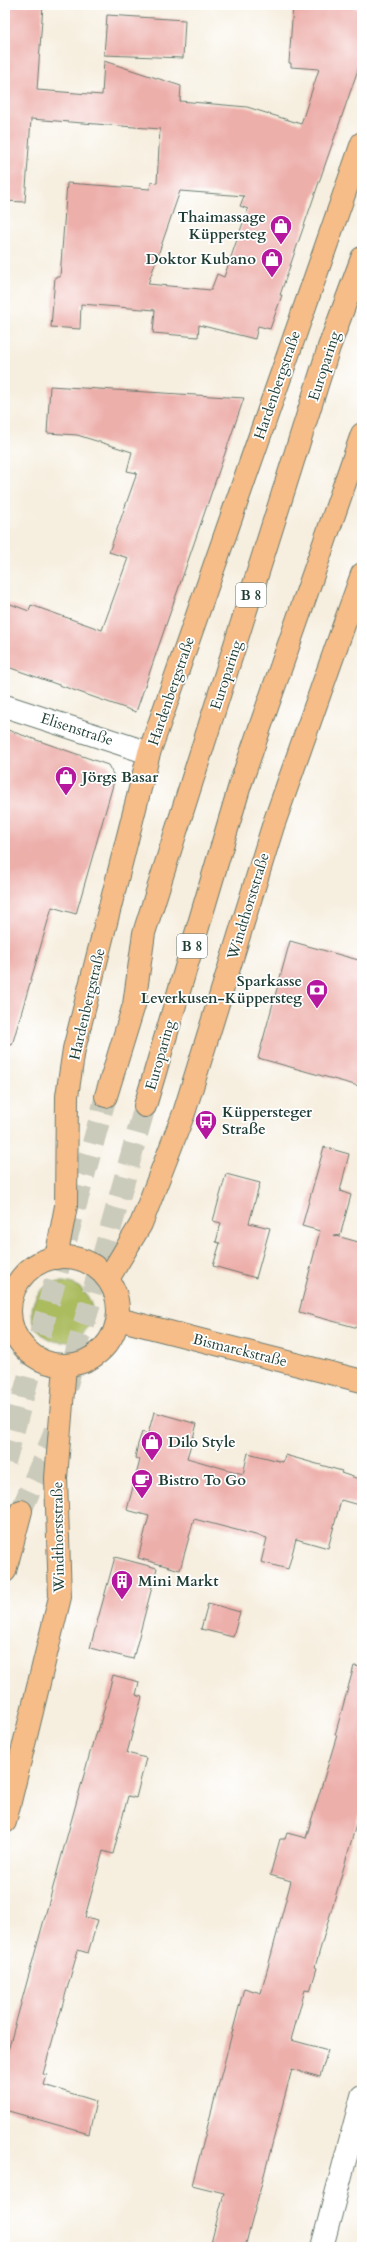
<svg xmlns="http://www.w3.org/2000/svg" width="367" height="2252" viewBox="0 0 367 2252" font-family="Cardo,serif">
  <rect width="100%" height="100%" fill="#fff"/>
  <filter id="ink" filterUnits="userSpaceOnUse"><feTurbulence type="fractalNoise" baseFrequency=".025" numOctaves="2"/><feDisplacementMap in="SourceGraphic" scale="8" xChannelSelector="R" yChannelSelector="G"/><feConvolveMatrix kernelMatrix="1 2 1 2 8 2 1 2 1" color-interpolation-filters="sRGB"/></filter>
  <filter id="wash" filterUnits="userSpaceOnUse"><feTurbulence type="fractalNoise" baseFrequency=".012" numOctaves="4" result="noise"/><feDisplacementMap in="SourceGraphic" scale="16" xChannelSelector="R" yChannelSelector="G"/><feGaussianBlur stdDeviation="0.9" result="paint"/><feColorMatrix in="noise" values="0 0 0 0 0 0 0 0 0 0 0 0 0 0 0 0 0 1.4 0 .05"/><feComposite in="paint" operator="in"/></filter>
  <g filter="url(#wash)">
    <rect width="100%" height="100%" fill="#f6eede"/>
    <circle fill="#abbc5f" stroke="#657c4a" cx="62" cy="1312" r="30"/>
    <g id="blocks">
      <g fill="#edafaa" fill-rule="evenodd">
        <path d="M5,5H43L37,90L102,95L104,61L181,86L180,101L247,107L301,124L319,69L291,67V63H289L293,5H347L362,10V58L280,295H282L270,329L258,326L255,339L199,325L198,337L153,333L155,310L81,304L80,329L51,327L55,277H60L67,183L150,189L151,182L157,183L160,129L31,119L25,202L5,201ZM180,191L244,196L240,206L248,209L239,234L224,277L217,274L211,290L148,284Z"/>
        <path d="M107,15L185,20L183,58L104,55Z"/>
        <path d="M50,386L244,398L136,712L5,666V602L29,611L31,605L102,630L128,558L109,552L137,473L127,471L132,452L77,435L47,433Z"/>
        <path d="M5,729L108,765L115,778L76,914L52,907L12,1045L5,1044Z"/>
        <path d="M290,941L362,961V1087L258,1058Z"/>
        <path d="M324,1147L349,1154L340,1191L351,1195L340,1236L333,1235L362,1243V1329L299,1312L320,1231L302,1226Z"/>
        <path d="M226,1174L260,1183L249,1223L270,1228L256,1278L213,1266L220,1243L216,1242L221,1223L213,1221Z"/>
        <path d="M154,1412L197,1424L187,1458L243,1474L248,1453L283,1462L285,1455L342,1471L341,1473L362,1480V1506L341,1500L328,1548L296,1539L288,1569L261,1562L267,1538L194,1519L180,1570L138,1558L149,1516L127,1510L140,1460L135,1458L138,1444L142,1432L148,1434Z"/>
        <path d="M115,1557L157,1568L133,1659L90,1648Z"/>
        <path d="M208,1603L240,1612L233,1637L201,1629Z"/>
        <path d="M354,1666L362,1667V1804L315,1967L317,1968L310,1991L305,1990L291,2040L328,2050L320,2077L292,2069L245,2247H210L224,2193L192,2185L244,1988L261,1993L291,1881L270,1875L280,1839H285L287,1833L306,1838L337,1735H335Z"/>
        <path d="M113,1675L139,1682L136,1695L142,1697L127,1753L146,1758L136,1798L128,1796L113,1854L103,1851L85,1917L98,1920L88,1953L78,1950L43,2074L47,2075L44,2085L96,2101L89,2134L5,2110V2056L9,2047L96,1731L98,1732Z"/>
      </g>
    </g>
  </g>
  <g filter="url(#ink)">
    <use href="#blocks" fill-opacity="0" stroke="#6a7b70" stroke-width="1"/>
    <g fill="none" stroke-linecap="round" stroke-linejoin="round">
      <g stroke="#cbcbbc" stroke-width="22" stroke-dasharray="22 11" stroke-linecap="butt">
        <path d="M66,1388L145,1106"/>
        <path d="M5,1462L106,1096"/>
        <path d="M21,1511L52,1439L57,1422"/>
      </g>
      <g stroke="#6a7b70" stroke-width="24">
        <g id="minor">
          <path d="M5,706L149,753"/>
          <path d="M5,1295H12"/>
          <path d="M322,2247L362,2096"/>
        </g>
      </g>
      <g stroke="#6a7b70" stroke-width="24">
        <g id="major">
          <circle cx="64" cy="1311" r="54"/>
          <path d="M56,1258L66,1206L67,1096L74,1049L149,753L362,143"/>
          <path d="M108,1279L141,1224L184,1113L273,826L362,574"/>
          <path d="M118,1319L362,1381"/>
          <path d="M5,1822L60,1597L56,1478L65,1366"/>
        </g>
      </g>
      <g stroke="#6a7b70" stroke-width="24">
        <g id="highway">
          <path d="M106,1096L134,1005L144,933L329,347L362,258"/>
          <path d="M145,1106L240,785L362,434"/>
          <path d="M5,1571L21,1511"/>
        </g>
      </g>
      <use href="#minor" stroke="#fff" stroke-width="22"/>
      <use href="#major" stroke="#f7bd88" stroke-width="22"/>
      <use href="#highway" stroke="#f7bd88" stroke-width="22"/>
    </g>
  </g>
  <defs>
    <g id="shop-pin" transform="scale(1.15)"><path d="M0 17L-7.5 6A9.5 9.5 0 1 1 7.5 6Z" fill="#b5179e" stroke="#fff"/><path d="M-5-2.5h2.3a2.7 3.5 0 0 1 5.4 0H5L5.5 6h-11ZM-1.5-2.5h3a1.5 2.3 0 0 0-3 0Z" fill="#fff"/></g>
    <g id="bank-pin" transform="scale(1.15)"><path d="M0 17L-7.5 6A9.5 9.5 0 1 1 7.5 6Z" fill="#b5179e" stroke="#fff"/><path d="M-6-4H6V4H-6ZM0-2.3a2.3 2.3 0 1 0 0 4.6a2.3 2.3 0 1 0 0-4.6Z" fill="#fff"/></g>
    <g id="bus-pin" transform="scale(1.15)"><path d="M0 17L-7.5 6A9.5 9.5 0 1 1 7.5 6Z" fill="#b5179e" stroke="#fff"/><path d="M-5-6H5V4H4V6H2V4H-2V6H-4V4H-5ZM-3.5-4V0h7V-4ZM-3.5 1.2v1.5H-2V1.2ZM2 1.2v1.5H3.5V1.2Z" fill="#fff"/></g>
    <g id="cafe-pin" transform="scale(1.15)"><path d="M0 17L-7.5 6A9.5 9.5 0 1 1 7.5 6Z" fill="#b5179e" stroke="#fff"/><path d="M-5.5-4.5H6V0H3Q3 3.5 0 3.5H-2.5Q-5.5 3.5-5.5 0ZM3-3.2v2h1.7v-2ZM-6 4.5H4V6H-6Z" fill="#fff"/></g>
    <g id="building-pin" transform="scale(1.15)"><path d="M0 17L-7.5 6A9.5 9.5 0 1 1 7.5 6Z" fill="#b5179e" stroke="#fff"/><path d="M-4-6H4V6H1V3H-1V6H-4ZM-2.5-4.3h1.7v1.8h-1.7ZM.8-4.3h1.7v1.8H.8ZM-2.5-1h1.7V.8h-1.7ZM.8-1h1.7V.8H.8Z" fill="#fff"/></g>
  </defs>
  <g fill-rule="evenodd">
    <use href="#shop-pin" x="281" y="226"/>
    <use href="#shop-pin" x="272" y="259"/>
    <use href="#shop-pin" x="66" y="777"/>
    <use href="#bank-pin" x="317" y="990"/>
    <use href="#bus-pin" x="206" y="1121"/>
    <use href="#shop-pin" x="152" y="1442"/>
    <use href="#cafe-pin" x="142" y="1480"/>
    <use href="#building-pin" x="122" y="1581"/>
  </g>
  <g text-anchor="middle" stroke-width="3.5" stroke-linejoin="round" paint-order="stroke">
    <g fill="#fff" stroke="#627771" stroke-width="1">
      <rect x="236" y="583" width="30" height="24" rx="3"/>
      <rect x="177" y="934" width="30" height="24" rx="3"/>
    </g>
    <g font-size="14" font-weight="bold" fill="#1f3d34">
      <text x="251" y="600">B 8</text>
      <text x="192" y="951">B 8</text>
    </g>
    <g font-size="15" font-weight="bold" fill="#1f3d34" stroke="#fff" text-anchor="start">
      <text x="266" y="222" text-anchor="end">Thaimassage<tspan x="266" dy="17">Küppersteg</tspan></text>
      <text x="256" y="264" text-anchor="end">Doktor Kubano</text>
      <text x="82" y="782">Jörgs Basar</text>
      <text x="302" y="986" text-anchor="end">Sparkasse<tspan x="302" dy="17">Leverkusen-Küppersteg</tspan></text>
      <text x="222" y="1117">Küppersteger<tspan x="222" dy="17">Straße</tspan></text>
      <text x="168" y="1447">Dilo Style</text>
      <text x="158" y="1485">Bistro To Go</text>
      <text x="138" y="1586">Mini Markt</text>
    </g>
    <g font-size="15" fill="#1f3d34" stroke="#fff">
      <text transform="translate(324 366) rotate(-72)" y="5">Europaring</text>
      <text transform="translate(277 385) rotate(-71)" y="5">Hardenbergstraße</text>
      <text transform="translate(226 675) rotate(-72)" y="5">Europaring</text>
      <text transform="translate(171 691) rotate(-71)" y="5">Hardenbergstraße</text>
      <text transform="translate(77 729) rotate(18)" y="5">Elisenstraße</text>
      <text transform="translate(248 906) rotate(-73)" y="5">Windthorststraße</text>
      <text transform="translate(87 1004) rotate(-77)" y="5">Hardenbergstraße</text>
      <text transform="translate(160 1055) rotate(-74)" y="5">Europaring</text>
      <text transform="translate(240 1350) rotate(14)" y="5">Bismarckstraße</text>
      <text transform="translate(58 1537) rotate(-91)" y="5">Windthorststraße</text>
    </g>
  </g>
  <rect width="367" height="2252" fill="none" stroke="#fff" stroke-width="20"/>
</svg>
